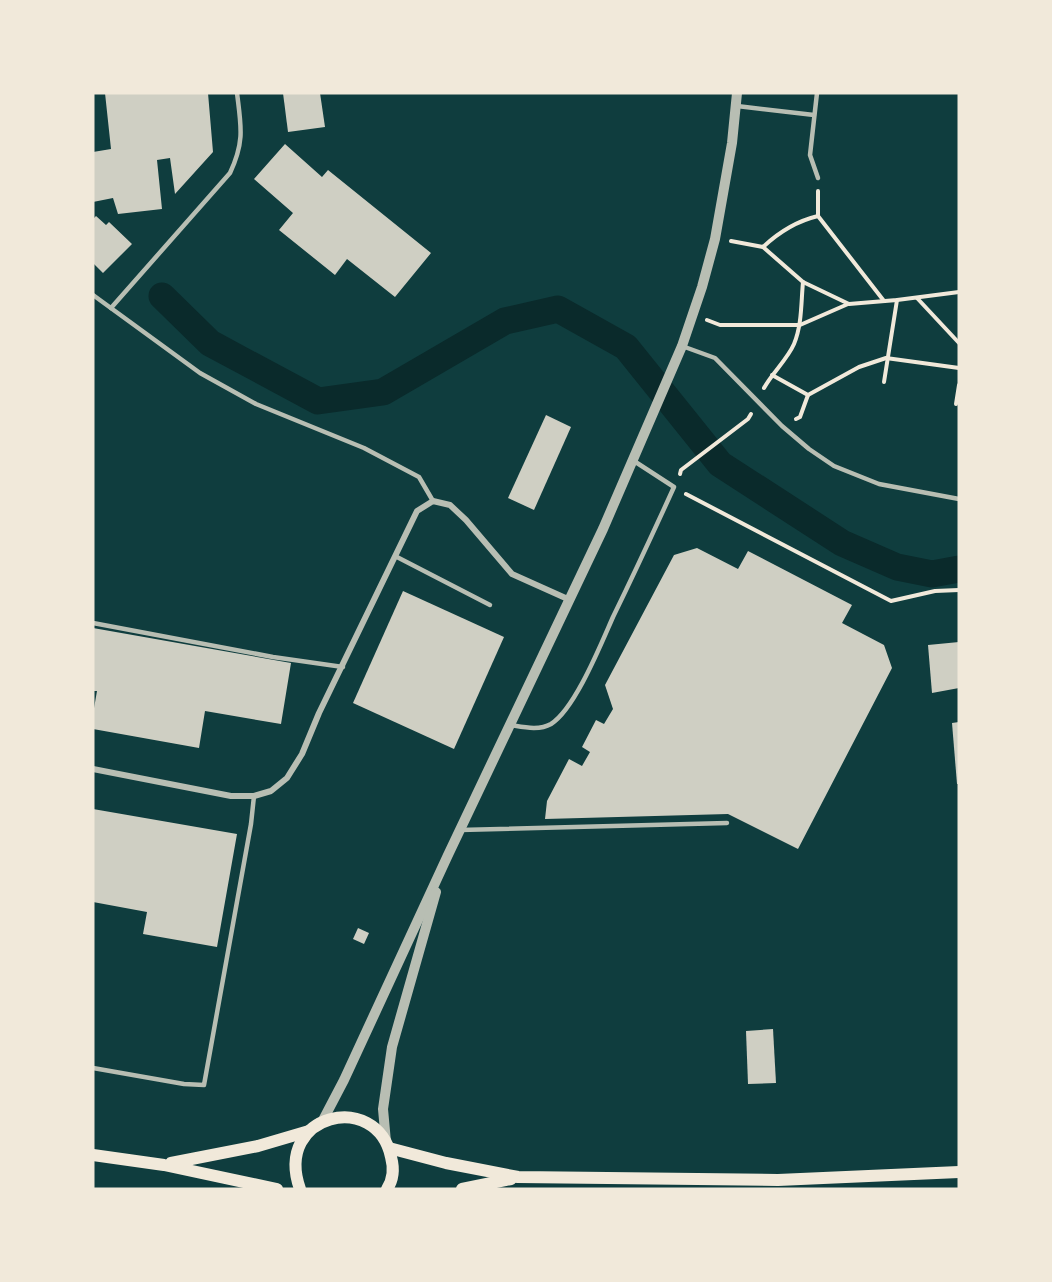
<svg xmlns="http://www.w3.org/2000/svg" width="1052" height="1282" viewBox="0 0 1052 1282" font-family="'Fira Sans Condensed',sans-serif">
  <rect width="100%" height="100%" fill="#0f3d3e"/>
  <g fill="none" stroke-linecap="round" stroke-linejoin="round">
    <path stroke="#0a2a2b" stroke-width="27" d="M162,296L210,343L318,401L383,392L505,321L558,309L626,347L720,464L842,543L897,567L932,574L959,569"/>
  </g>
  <g fill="#cfcfc3">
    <path d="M105,93H208L213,152L175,194L170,158L157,160L162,209L118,214L113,198L93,202V152L111,149Z"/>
    <path d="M283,93H320L325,127L288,132Z"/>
    <path d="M285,144L322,177L328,170L431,253L395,297L347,259L335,275L279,230L293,213L254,179Z"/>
    <path d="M96,216L106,225L109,222L132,244L103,273L93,263V219Z"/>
    <path d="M546,415L571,427L534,510L508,498Z"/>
    <path d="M697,548L738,569L748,551L852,605L842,623L884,645L892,668L798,849L728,814L545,819L547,801L569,759L582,766L590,752L582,747L596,720L604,724L613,709L605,685L674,555Z"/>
    <path d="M403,591L504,637L454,749L353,703Z"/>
    <path d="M93,628L291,663L281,724L205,711L199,748L93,729V714L97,691H93Z"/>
    <path d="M959,642V688L932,693L928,645Z"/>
    <path d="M959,722V784H957L952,723Z"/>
    <path d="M93,809L237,834L217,947L143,934L147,912L93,902Z"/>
    <path d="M358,928L369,933L364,944L353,939Z"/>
    <path d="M773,1029L776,1083L748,1084L746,1031Z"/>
  </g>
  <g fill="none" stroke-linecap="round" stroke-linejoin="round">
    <g stroke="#f1e9da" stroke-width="4">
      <path d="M818,191V216L884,301"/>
      <path d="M731,241L763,247L803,282L849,304L897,300L959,292"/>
      <path d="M763,247C779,232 797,221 818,216"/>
      <path d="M917,298L959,343"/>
      <path d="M707,320L720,325H800L848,304"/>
      <path d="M772,375L808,395L859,367L886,358L959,368"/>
      <path d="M884,382L897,300"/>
      <path d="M764,388C772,373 787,360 794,344C802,325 801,303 803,282"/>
      <path d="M956,404L959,385"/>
      <path d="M796,419L800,417L808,395"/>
      <path d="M680,474L681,470L748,419L751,414"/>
      <path d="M686,494L891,601L935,591L959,590"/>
    </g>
    <g stroke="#b8beb3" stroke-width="4.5">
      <path d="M817,93L810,155L818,178"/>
      <path d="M737,106L814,115"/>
      <path d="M93,295L200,373L256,404L364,448L419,477L433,501"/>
      <path d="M111,308L230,173C245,141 241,126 237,93"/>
      <path d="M682,346L715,358L782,426L809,449L834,466L879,484L959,499"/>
      <path d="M395,556L490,605"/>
      <path d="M93,623L273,657L343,667"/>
      <path d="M510,725C523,727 539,731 551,724C575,709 601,644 613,617C634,574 654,531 674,487L634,461"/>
      <path d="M460,830L727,823"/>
      <path d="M93,1068L184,1084L204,1085L251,824L254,796"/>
    </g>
    <path stroke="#b8beb3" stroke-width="6" d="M93,769L231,796H254L271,791L287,778L302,754L319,713L417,511L433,501L450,505L466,520L512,574L570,600"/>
    <g stroke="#b8beb3" stroke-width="10">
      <path d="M322,1122L344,1080L448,855L603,529L682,346L702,287L715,239L732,143L737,93"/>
      <path d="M386,1142L383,1109L392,1047L436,892"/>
    </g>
    <g stroke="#f1e9da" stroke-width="12">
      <path d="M389,1148L446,1163L518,1177L778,1180L959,1172"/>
      <path d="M93,1155L164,1165L277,1189"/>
      <path d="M171,1163L258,1146L309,1131"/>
      <path d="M300,1189C273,1113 377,1090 391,1157C394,1168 393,1180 387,1189"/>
      <path d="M462,1189L511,1179"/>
    </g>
  </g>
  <rect width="1052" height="1282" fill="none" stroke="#f1e9da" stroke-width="189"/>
</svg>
